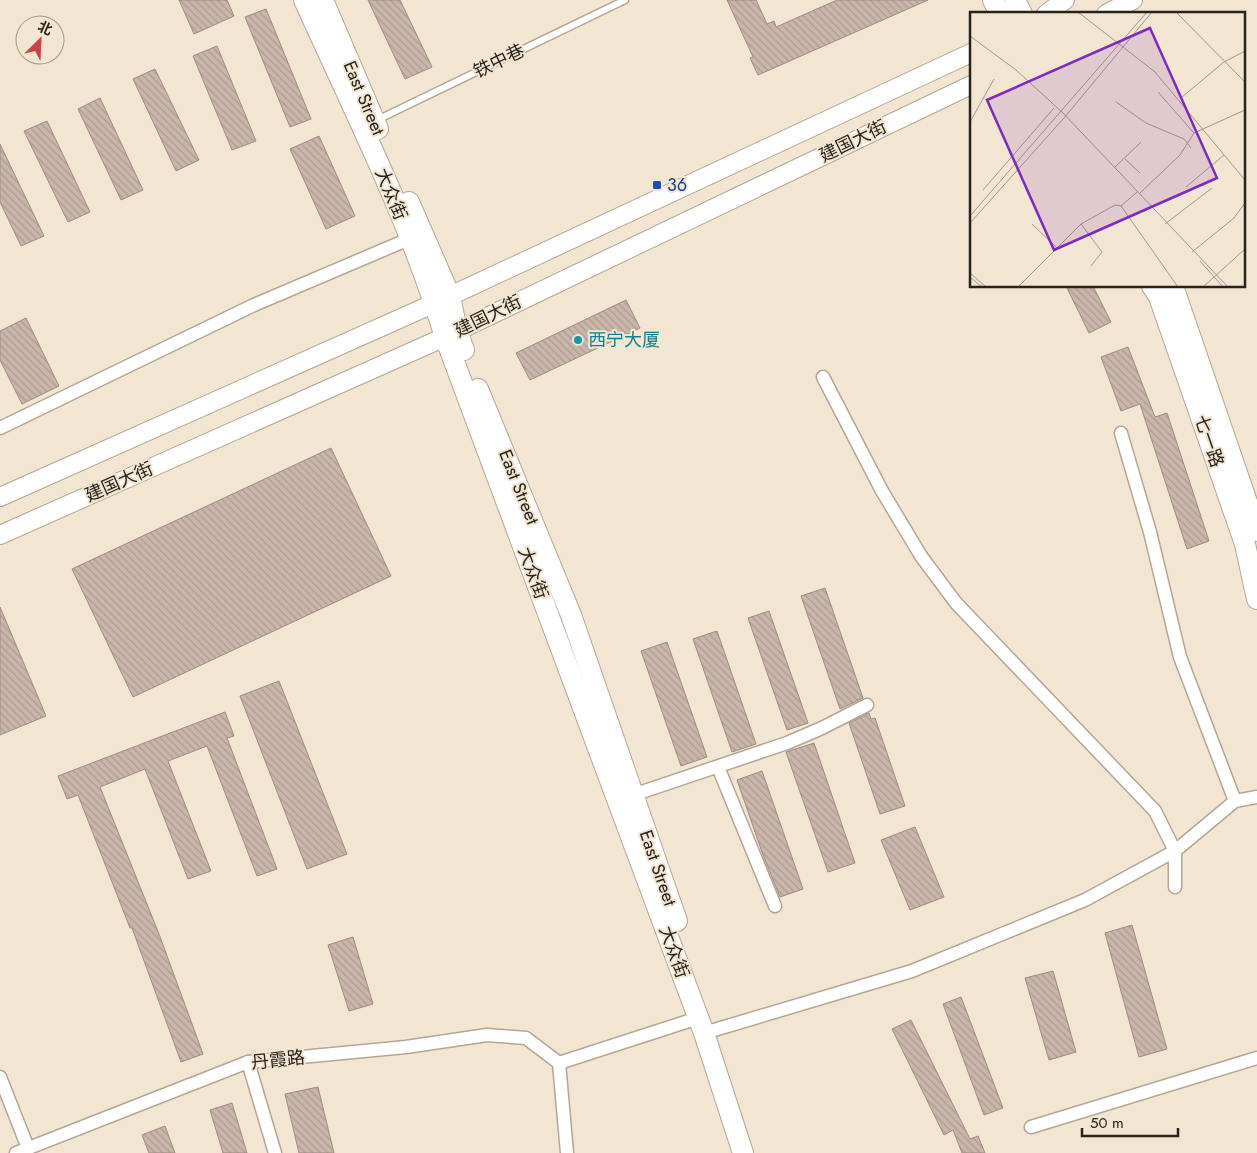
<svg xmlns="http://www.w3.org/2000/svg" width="1257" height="1153" viewBox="0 0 1257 1153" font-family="Jost,'Noto Sans SC',sans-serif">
  <defs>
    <pattern id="building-back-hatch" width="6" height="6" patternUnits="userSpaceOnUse" patternTransform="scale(1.25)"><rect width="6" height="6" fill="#cab5aa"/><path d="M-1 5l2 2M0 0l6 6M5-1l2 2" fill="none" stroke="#ae9b92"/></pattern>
  </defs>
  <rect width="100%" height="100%" fill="#f2e6d2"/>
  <g fill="url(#building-back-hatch)" stroke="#9f8b80">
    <path d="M179,0H227L234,16L194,34Z"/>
    <path d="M368,0H400L432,67L405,79Z"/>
    <path d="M727,0H756L767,24L774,21L776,27L837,0H928L758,75L750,58L753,57Z"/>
    <path d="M266,9L311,119L290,127L245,17Z"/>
    <path d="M217,46L256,141L232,150L193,56Z"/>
    <path d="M155,69L199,160L176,171L133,79Z"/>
    <path d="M100,98L143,190L121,200L78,109Z"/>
    <path d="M47,121L90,212L68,222L24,131Z"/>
    <path d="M319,136L355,216L326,229L290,149Z"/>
    <path d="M0,144L44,236L21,246L0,202Z"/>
    <path d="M1066,286H1093L1111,322L1089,333Z"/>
    <path d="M626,300L640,328L530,380L516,353Z"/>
    <path d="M26,318L59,386L22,404L0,360V331Z"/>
    <path d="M1128,347L1155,417L1167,413L1209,541L1187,549L1140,404L1121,411L1101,357Z"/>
    <path d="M331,448L391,576L133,697L72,569Z"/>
    <path d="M825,588L863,698L840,709L801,596Z"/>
    <path d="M0,607L46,716L0,735Z"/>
    <path d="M769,611L808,723L787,730L748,618Z"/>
    <path d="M717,631L756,744L732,752L693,639Z"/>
    <path d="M667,642L707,757L681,766L641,651Z"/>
    <path d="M279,681L347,854L307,869L240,696Z"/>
    <path d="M225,712L234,736L227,738L277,869L257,876L207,746L168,761L211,871L188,879L145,769L100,787L159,934L203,1054L181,1062L132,928H130L78,795L67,799L58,776Z"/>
    <path d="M869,713L871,719L875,718L905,806L880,814L849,723Z"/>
    <path d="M814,743L855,863L828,872L786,752Z"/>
    <path d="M762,771L803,889L780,897L763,855L737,780Z"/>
    <path d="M915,827L944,897L910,910L881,840Z"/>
    <path d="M1132,925L1167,1049L1139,1057L1105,933Z"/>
    <path d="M353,937L373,1004L349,1011L328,945Z"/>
    <path d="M1053,971L1076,1052L1049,1060L1025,978Z"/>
    <path d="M961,997L1003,1108L984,1115L943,1004Z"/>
    <path d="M911,1020L970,1139L978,1136L985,1153H962L953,1130L944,1135L892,1029Z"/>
    <path d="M318,1087L334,1153H299L285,1094Z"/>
    <path d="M232,1103L247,1153H223L210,1110Z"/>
    <path d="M165,1126L175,1153H149L142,1135Z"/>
  </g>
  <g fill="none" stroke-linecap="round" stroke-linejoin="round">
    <g stroke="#b2a795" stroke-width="9">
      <path id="lane" d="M377,120L625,0"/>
    </g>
    <g stroke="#b2a795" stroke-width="15">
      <g id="street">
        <path d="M823,377L882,491L921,556L956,603L1155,811L1175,851V887"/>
        <path d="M0,428L254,305L409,239"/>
        <path d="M1121,433L1150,532L1180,657L1235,801"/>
        <path d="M718,767L775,906"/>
        <path d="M633,795L787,743L822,728L867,705"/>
        <path d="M704,1033L912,971L1085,900L1175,851L1235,801L1257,797"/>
        <path d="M248,1062L275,1153"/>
        <path d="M559,1063L698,1018"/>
        <path d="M0,1077L28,1148"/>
        <path d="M1031,1127L1257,1058"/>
        <path d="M16,1153L248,1062L406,1047L487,1035L526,1038L559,1063L567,1153"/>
      </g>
    </g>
    <g stroke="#b2a795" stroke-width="20">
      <g id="secondary">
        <path d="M1046,14L1065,0"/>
        <path d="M1106,14L1133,0"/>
        <path d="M0,497L435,303L971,53"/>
        <path d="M0,535L445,337L971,85"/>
      </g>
    </g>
    <g stroke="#b2a795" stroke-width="22">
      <g id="primary">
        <path d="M304,0C354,111 410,221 445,337L704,1033L743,1153"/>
        <path d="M323,0L378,129"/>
        <path d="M993,0L1000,14"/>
        <path d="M1015,0L1022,14"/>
        <path d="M409,202L450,296L457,331L464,350"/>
        <path d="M1152,286L1159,297L1245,544L1257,599"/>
        <path d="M1173,286L1257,531"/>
        <path d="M478,389L571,615L677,921"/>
      </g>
    </g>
    <use href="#lane" stroke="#fff" stroke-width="6"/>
    <use href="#street" stroke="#fff" stroke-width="12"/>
    <use href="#secondary" stroke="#fff" stroke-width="18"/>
    <use href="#primary" stroke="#fff" stroke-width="20"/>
  </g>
  <rect fill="#1a4fb4" stroke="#f2e6d2" stroke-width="2" x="652" y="180" width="10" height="10" rx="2.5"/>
  <circle fill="#0f9aa8" stroke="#f2e6d2" stroke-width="2" cx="578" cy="340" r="5"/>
  <g text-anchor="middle" stroke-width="4" stroke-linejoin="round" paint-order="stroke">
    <g font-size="18" fill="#27231c" stroke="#f2e6d2">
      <text transform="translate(499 61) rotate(-26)" y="6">铁中巷</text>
      <text transform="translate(364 98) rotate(67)" y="6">East Street</text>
      <text transform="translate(853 141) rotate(-26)" y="6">建国大街</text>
      <text transform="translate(391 194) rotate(67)" y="6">大众街</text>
      <text transform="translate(488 316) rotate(-26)" y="6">建国大街</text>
      <text transform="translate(1209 441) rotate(71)" y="6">七一路</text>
      <text transform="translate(119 482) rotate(-24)" y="6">建国大街</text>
      <text transform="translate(519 487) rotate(68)" y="6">East Street</text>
      <text transform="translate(533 573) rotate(70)" y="6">大众街</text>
      <text transform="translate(658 868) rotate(71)" y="6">East Street</text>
      <text transform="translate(674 952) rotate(70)" y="6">大众街</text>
      <text transform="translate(278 1060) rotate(-6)" y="6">丹霞路</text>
    </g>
    <g font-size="18" fill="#164399" stroke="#f2e6d2" text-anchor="start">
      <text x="667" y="191">36</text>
    </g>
    <g font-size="18" fill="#0d838f" stroke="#f2e6d2" text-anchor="start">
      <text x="588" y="346">西宁大厦</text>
    </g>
  </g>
  <g transform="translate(970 12)">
    <rect width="275" height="275" fill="#f2e6d2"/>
    <path fill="none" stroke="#a19889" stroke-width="1" d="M108,0L185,60L275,168M206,0L275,70M0,24L46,58L93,101L258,275M188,80L224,121M212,85L254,50L275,39M146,90L176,111L214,127L221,136M0,110L24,67M155,147L170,161M145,155L171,130M216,175L254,143M13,178L84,96M169,182L210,143L224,121L275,98M151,194L167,180M0,204L177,0M0,211L94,106L182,0M62,212L87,236M111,212L132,240L121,254M195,212L242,176M222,240L264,206L275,191M230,249L253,275M0,261L16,275M0,265L12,275M48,275L111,212L145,193L151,194L208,275M233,275L275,237"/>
    <path fill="#7b2cbf" fill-opacity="0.15" stroke="#7b2cbf" stroke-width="2.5" d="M180,16L247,166L84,238L17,88Z"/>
    <rect width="275" height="275" fill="none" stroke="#27231c" stroke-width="2.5"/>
  </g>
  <g transform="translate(40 40) rotate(24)"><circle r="24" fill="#f2e6d2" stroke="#a19889"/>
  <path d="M0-4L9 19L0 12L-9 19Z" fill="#cf3f48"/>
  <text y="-8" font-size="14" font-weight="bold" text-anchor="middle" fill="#27231c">北</text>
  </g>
  <path d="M1082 1128v8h96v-8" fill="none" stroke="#27231c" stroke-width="2.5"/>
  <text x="1090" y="1128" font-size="15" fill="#27231c" stroke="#f2e6d2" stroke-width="4" paint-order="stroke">50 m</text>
</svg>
